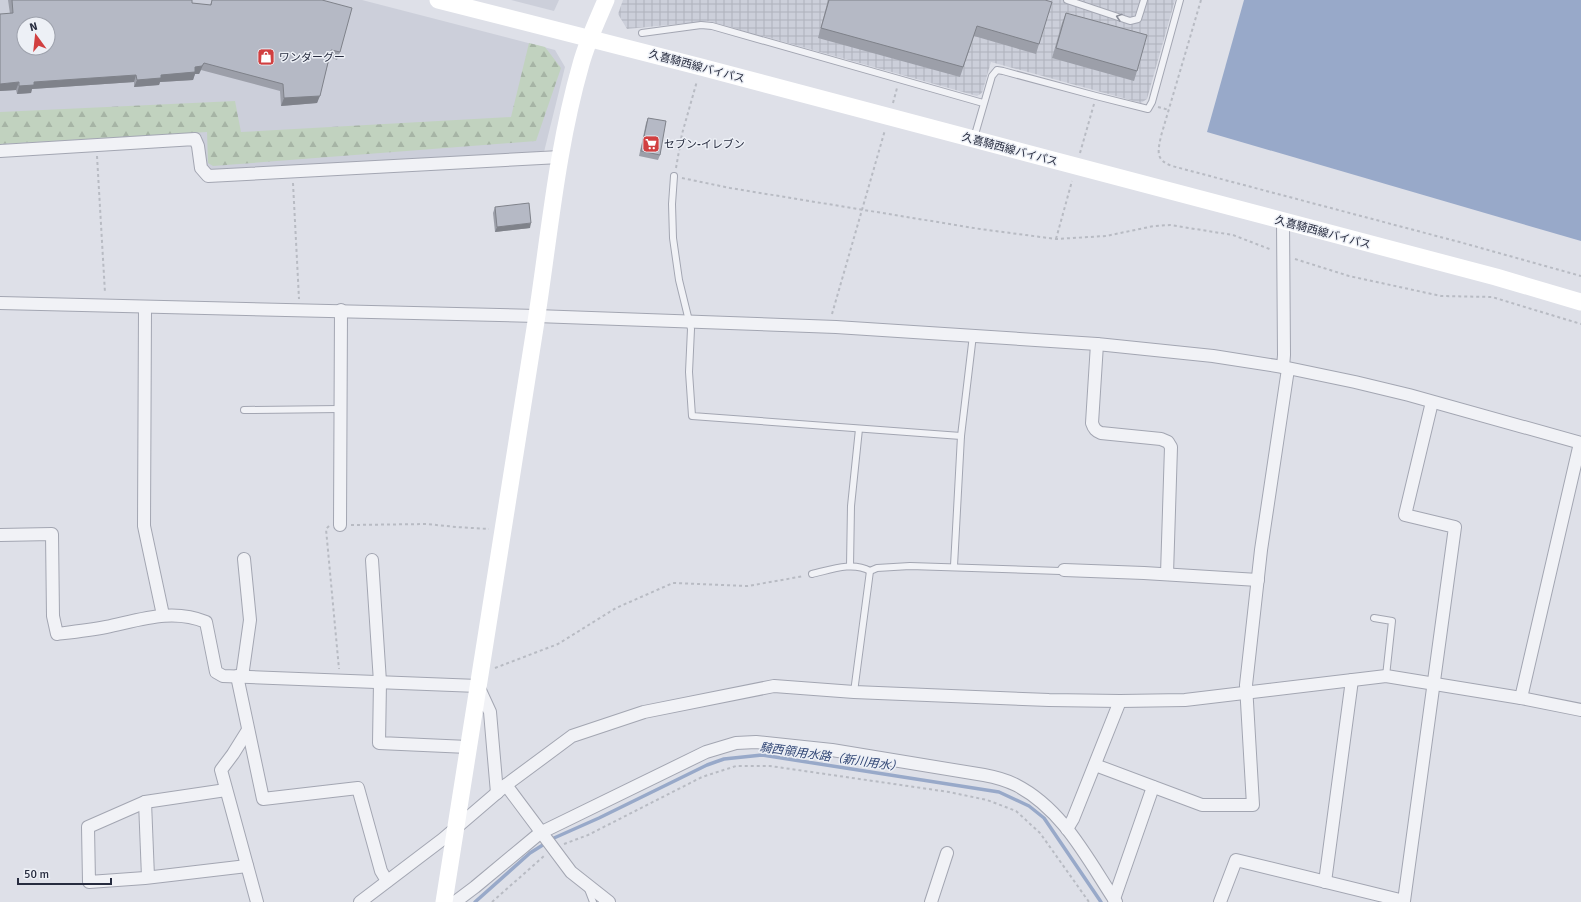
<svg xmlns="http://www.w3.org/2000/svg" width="1581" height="902" viewBox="0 0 1581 902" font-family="Signika,'Noto Sans JP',sans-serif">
  <defs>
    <pattern id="industrial-grid" width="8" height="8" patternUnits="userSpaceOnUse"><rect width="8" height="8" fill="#cccfda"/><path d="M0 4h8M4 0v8" fill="none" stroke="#afb2bc"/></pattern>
    <pattern id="forest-firs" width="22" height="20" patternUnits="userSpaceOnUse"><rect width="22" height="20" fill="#c1d2bf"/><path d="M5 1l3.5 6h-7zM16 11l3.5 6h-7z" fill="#a6b4a5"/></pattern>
  </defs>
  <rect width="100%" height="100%" fill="#dee0e8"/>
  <g fill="#cccfda" fill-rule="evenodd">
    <path d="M0,0H362L555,50L565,67L544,152L211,171L206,167L202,136L0,148ZM24,24H48V48H24Z"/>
    <path d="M511,0H559L554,11Z"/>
  </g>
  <path fill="url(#industrial-grid)" d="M623,0H1175L1147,99L1141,103L991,62L982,93L977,96L709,21L627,29L618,14Z"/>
  <path fill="url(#forest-firs)" d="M529,43L545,47L561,68L536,141L213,166L208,163L207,132L0,144V112L235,101L241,132L511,117Z"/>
  <path fill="#98a9c9" d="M1244,0H1581V241L1207,132Z"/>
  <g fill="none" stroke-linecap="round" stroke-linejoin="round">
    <path stroke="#98a9c9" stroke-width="3.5" d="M475,902L530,853L554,838L599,818L707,765L724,759L762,755L999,792L1029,806L1044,818L1101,902"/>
    <g stroke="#a3a6b2" stroke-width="8">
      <g id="lane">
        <path d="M1067,0L1130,21L1138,19L1144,0"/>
        <path d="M642,33L701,25L712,26L983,103"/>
        <path d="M974,138L992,76L997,70L1003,71L1096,96L1148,109L1152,102L1180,0"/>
        <path d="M674,176L672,204L673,238L679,280L691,329L689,372L692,416L961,436"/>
        <path d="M244,410L340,409"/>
        <path d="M850,566L851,506L859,429"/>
        <path d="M954,566L961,436L973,335"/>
        <path d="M812,574C830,570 852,561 870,571L877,568L910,566L1060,571L1064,570"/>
        <path d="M1374,618L1392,621L1386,676"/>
        <path d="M854,692L870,571"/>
        <path d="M588,889L593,902"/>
      </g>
    </g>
    <g stroke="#a3a6b2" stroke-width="14">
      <g id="street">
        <path d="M0,151L195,139L198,146L201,168L208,176L560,157"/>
        <path d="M1283,221L1284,355L1283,367"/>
        <path d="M0,303L536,316L836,327L1097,344L1213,356L1283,367L1355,382L1409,395L1581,443"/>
        <path d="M145,308L144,526L163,615"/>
        <path d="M1097,344L1092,423C1094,429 1096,431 1101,433L1161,439L1168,442L1171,447L1167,574"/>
        <path d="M340,525L341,310"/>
        <path d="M0,535L52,534L53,616L57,634C73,632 90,630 106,627C140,620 172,608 206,622L216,672L223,676L478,686L490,712L497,793"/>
        <path d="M372,560L380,682L379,743L468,747"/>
        <path d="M1064,570L1144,573L1258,580"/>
        <path d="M237,676L263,799L358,788L381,871L387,881"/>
        <path d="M242,677L250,620L244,559"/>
        <path d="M1521,698L1580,443"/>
        <path d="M248,730L233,754L221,770L257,902"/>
        <path d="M1095,765L1202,805H1253L1246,685L1261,550L1288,369"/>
        <path d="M506,785L571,872L609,902"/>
        <path d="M226,790L145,802L88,827L89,882L145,878L247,866"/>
        <path d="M145,802L148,877"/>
        <path d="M1067,829L1073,819L1120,701"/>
        <path d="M1325,882L1352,680"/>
        <path d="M1114,899L1153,787"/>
        <path d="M360,902L443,839L506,785L572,736L644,712L774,686L854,692L1049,700L1120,701L1185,700L1386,676L1521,698L1581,710"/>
        <path d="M455,902L475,887L540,833L706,752L736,743L756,742L832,750L984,775C995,777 1006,780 1016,785C1063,809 1088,860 1116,902"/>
        <path d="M931,902L947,853"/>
        <path d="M1220,902L1236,860L1404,901L1455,527L1405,515L1432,402"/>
      </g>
    </g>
    <g stroke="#b8bbc3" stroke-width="2" stroke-dasharray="3 3" stroke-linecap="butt">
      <path d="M1201,0L1161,136C1158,151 1155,160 1172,166L1463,243L1581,276"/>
      <path d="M893,103L897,88"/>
      <path d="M1158,107L1169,110"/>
      <path d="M1080,153L1094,104"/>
      <path d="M97,156L105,293"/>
      <path d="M676,168L682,134L697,81"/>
      <path d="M682,178L730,188L980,229L1056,239L1106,236L1154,226L1170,225L1233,235L1272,250"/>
      <path d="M293,183L299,299"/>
      <path d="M1056,239L1072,181"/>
      <path d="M1295,259L1349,276L1441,296L1492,297L1581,324"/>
      <path d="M832,314L885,130"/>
      <path d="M351,525L427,524L456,527L489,529"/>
      <path d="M329,526L326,529L339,669"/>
      <path d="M495,668L558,644L616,608L673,583L748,586L804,576"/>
      <path d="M564,844L588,835L702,777L736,766H770L949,792L987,800L1016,811L1040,833L1089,902"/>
      <path d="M492,902L544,856"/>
    </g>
    <use href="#lane" stroke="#f1f2f6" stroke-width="6"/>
    <use href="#street" stroke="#f1f2f6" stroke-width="12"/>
    <g stroke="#fff" stroke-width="17">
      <path d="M438,0L701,67L1496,277L1581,302"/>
      <path d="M444,902C476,711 503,519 535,328C549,240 556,151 581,64C587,42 597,21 606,0"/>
    </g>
  </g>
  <g fill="#9c9fa9">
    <path d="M8,0H192V3L210,5L212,0H322L340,52L337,60L330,57L317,103L281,106L280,91L201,70L199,74H195L193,80L160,82L159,85L134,87V82L32,89L31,93L17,94L16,90L0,91V14H10Z"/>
    <path d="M828,0H1045L1039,44L1036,54L974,36L960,77L818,38Z"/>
    <path d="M1066,13L1137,71L1134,81L1052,58L1062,23Z"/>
    <path d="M648,118L660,155L658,160L639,156L646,123Z"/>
    <path d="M495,207L530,228L495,232L493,213Z"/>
  </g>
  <g fill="#7f828a">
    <path d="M204,63L199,74H195L193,80L160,82L159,85L134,87L137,80L195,67Z"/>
    <path d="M136,75L134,82L32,89L31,93L17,94L19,86L34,82Z"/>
    <path d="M19,82L16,90L0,91V84Z"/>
    <path d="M320,96L317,103L281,106L284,98Z"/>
    <path d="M531,223L530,228L495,232L497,227Z"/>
  </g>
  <g fill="#b5b9c5" stroke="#7f828a" fill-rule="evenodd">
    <path d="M12,0H192V3L211,5L212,0H322L352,8L340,52L331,50L320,96L284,98L283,84L204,63L202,66L195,67V72L161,75V78L137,80L136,75L34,82V85L19,86V82L0,84V14L13,13ZM24,24H48V48H24Z"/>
    <path d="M829,0H1045L1052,2L1039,44L977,26L963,67L821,28Z"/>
    <path d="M1066,13L1147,35L1137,71L1056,48Z"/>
    <path d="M648,118L666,121L660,155L641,151Z"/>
    <path d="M529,203L531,223L497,227L495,207Z"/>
  </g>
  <defs><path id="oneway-chevron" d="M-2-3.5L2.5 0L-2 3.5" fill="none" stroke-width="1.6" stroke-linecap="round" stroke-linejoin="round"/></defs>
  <use stroke="#8c8f9a" href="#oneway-chevron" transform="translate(1119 17) rotate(-162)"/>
  <defs>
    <g id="shop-square" transform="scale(0.9)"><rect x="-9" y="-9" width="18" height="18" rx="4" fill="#d13f40" stroke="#edf0f6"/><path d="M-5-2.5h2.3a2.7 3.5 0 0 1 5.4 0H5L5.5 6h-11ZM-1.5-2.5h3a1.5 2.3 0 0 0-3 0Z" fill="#fff"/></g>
    <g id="supermarket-square" transform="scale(0.9)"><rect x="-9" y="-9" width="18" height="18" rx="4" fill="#d13f40" stroke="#edf0f6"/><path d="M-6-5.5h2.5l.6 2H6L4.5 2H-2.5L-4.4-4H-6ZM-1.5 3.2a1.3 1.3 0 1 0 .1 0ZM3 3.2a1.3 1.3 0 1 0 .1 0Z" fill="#fff"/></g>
  </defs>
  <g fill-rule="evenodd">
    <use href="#shop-square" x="266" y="57"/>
    <use href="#supermarket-square" x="651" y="144"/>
  </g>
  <g text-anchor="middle" stroke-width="3" stroke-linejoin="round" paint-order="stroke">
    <g font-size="11" fill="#272c3f" stroke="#edf0f6" text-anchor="start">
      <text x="279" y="61">ワンダーグー</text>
      <text x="664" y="148">セブン-イレブン</text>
    </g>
    <g font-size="11" fill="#272c3f" stroke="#edf0f6">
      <text transform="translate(697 66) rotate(15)" y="4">久喜騎西線バイパス</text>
      <text transform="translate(1010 149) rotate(15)" y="4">久喜騎西線バイパス</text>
      <text transform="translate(1323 232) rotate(15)" y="4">久喜騎西線バイパス</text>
    </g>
    <g font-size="12" font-style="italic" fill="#304574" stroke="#edf0f6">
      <text transform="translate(831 757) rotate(8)" y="4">騎西領用水路（新川用水）</text>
    </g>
  </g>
  <g transform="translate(36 36) rotate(345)"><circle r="19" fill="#edf0f6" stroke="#9ea2ad"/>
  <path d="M0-3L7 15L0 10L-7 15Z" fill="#d13f40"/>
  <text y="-6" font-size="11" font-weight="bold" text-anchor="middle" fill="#272c3f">N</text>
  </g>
  <path d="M18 878v6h93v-6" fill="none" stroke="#272c3f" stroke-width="2"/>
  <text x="24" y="878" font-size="12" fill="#272c3f" stroke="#edf0f6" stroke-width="3" paint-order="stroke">50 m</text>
</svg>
